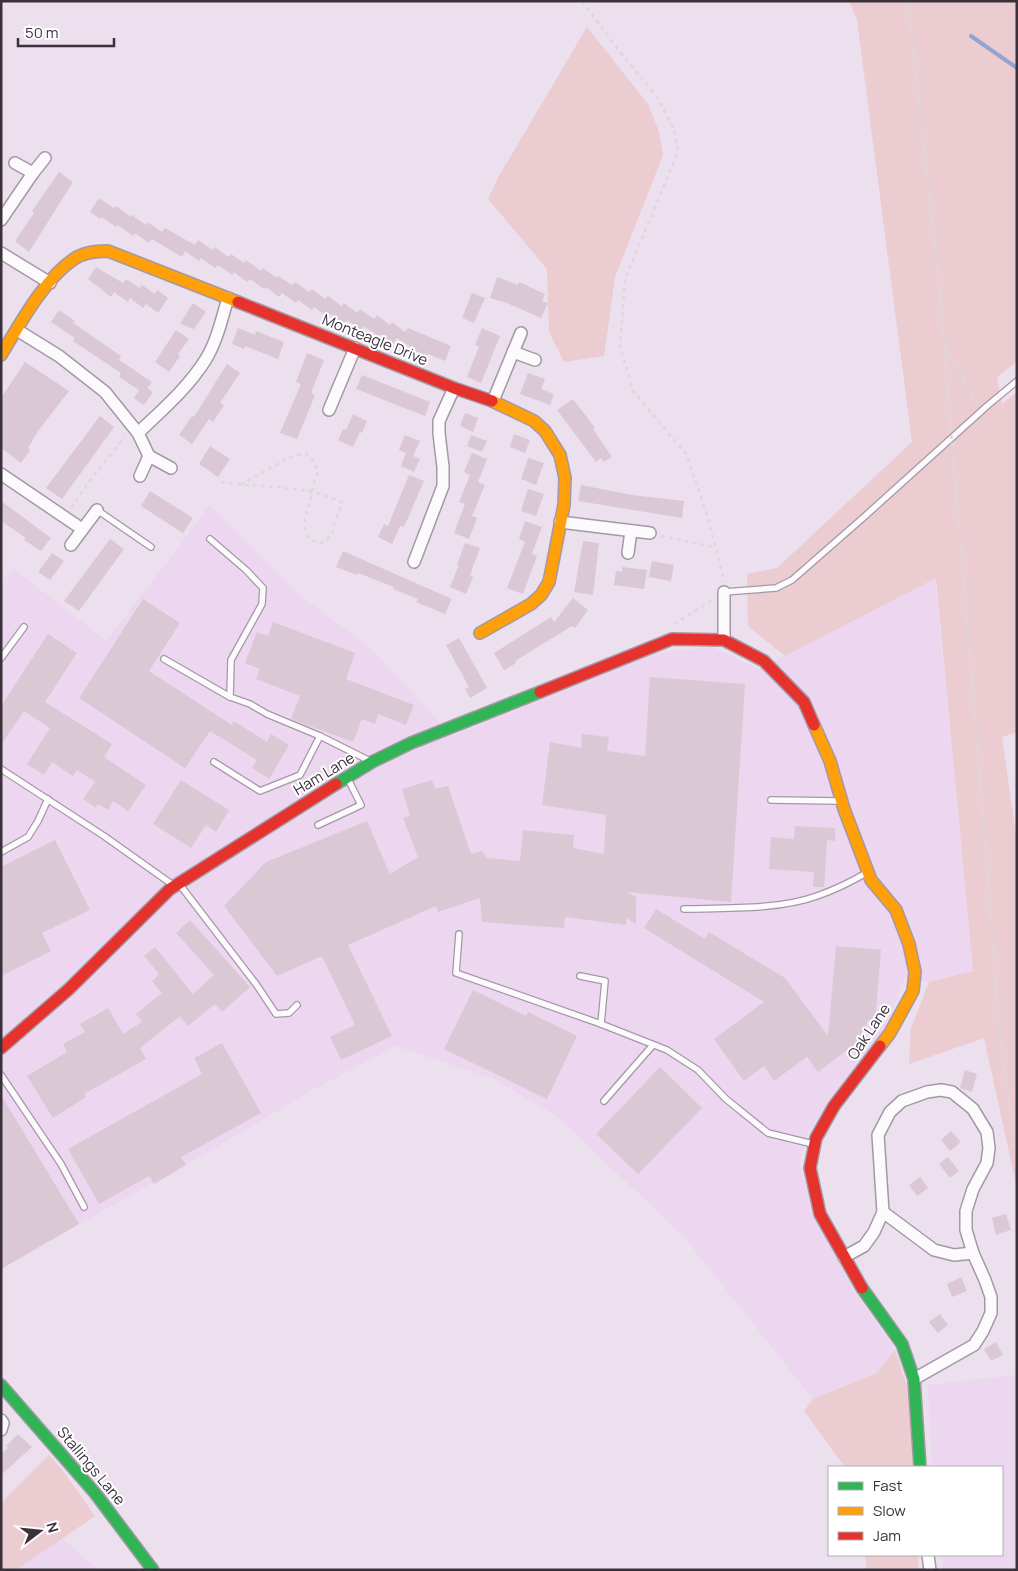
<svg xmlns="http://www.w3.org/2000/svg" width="1018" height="1571" viewBox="0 0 1018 1571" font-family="Manrope,sans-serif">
  <rect width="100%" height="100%" fill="#ecdfee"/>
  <g fill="#edd6ef">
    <path d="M209,505L302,597L369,647L453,736L658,653L711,647L759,669L935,578L973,971L929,982L904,978L885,1031L834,1093L807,1134L800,1162L811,1210L852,1287L895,1350L877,1373L813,1399L685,1238L558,1117L494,1079L396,1046L314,1089L186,1165L79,1224L1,1269V581L13,568L106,641L198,522Z"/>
    <path d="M1017,1375V1570H943L942,1555H1002V1467H932L928,1385Z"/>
    <path d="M61,1538L98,1570H1Z"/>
  </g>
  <g fill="#ebccd1">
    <path d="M849,1H1017V361L997,377L1002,404L1017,392V732L1002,737L1017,842V1188L984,1038L909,1064L911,1028L929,982L973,971L936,578L785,656L748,626L747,574L777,568L912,442L857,20Z"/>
    <path d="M587,27L648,104L659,131L663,155L615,277L604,356L564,362L549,332L547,269L488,199L499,176Z"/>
    <path d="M895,1350L908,1389L913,1467H845L804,1411L813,1399L877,1373Z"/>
    <path d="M49,1455L63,1471L95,1516L16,1570H1V1503Z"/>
    <path d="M865,1555H918L919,1570H867Z"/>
  </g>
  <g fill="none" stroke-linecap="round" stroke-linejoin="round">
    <path stroke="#94a4cc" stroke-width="4" d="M971,36L1017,68"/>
  </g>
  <g fill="#dbc8d5">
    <path d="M59,172L73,182L29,252L15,241L34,213L32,211Z"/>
    <path d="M99,198L114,208L116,206L131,217L132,215L146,225L148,222L162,232L165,228L195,245L198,240L212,250L215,247L228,257L231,254L244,263L246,260L261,271L263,268L277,278L278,276L292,285L295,282L309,292L312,289L325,299L328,296L341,306L344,303L357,313L360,309L374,319L377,315L390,325L392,322L405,332L408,328L451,346L445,361L428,354L427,356L422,355L397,338L393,344L379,334L378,336L364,326L361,330L347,320L344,324L331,314L328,317L314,307L312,310L298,300L296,303L282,293L279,297L266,287L264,289L250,279L247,282L234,272L232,275L218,265L215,268L201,258L199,261L185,251L182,257L152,239L149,243L135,233L133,236L118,225L116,227L102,217L100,219L90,212Z"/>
    <path d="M96,267L123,283L126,279L140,288L142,285L155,294L157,290L168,298L158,313L146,304L143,308L130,298L128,302L114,292L111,297L88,279Z"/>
    <path d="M497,277L518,285L519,282L545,294L542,301L548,303L541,318L507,303L490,298Z"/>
    <path d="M472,293L485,298L474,323L462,318Z"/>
    <path d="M193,303L206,312L194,329L180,324Z"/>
    <path d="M59,310L75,321L73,323L121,356L119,360L152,382L147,388L153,392L144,405L134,398L139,390L119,377L121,373L73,341L75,338L51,322Z"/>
    <path d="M238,328L255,335L256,331L284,342L278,359L245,346L244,349L232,344Z"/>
    <path d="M482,328L500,336L481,383L467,377L479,347L475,345Z"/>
    <path d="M176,330L189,339L178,354L180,356L169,372L155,362Z"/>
    <path d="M307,353L324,360L311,393L315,395L297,439L280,433L301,384L296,382Z"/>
    <path d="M25,362L69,391L38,431L28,448L30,450L21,463L1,448V398Z"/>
    <path d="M227,364L240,373L220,403L224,405L213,422L209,419L192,444L179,435L192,416L194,417Z"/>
    <path d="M528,373L545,379L541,389L554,394L550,405L520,394Z"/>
    <path d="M362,375L430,402L425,416L356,389Z"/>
    <path d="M573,399L595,428L593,429L612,457L603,462L601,458L596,462L557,410Z"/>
    <path d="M465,413L478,418L473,432L460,426Z"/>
    <path d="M353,414L367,421L362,433L360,432L353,447L338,440L343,429L346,430Z"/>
    <path d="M100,416L114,427L62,499L46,488Z"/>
    <path d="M514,434L530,440L525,453L510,447Z"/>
    <path d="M405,435L420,441L413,456L420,459L414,472L401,466L406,453L399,450Z"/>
    <path d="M471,435L487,441L482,452L467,446Z"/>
    <path d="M210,446L230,459L218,477L199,464Z"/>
    <path d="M472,453L487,459L478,482L485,485L472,516L477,518L469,539L454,533L465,504L459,502L470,475L464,472Z"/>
    <path d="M528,458L544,463L536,485L521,479Z"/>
    <path d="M409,475L424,481L404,527L400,526L392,544L378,537L384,524L388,526Z"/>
    <path d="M581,485L632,495L684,501L682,518L578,501Z"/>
    <path d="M528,489L544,494L536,516L521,511Z"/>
    <path d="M150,491L193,518L183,533L141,506Z"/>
    <path d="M1,501L51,538L41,551L24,540L26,538L1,521Z"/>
    <path d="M525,521L542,527L532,554L537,556L523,594L507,588L525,542L519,539Z"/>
    <path d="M110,539L124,549L79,611L64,601Z"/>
    <path d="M583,541L599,543L593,595L574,592Z"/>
    <path d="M465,543L480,548L470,575L473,577L466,594L450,587L459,565H457Z"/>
    <path d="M343,551L452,599L445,614L416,602L418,599L393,589L394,587L358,573L357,575L336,567Z"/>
    <path d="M52,553L64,561L50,580L38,572Z"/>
    <path d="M652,561L674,565L671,581L649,577Z"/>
    <path d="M622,567L647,570L644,589L614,585L616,571L622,572Z"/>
    <path d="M573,598L588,610L575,628L572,626L515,661L516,663L504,670L494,653L551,617L554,622Z"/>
    <path d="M143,599L180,623L149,671L232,725L234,721L267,742L271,734L289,745L269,779L252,768L257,760L210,731L185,768L79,698Z"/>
    <path d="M273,622L355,653L346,679L414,705L406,725L378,714L375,724L362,719L353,742L291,719L300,696L256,679L260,669L245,663L257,632L268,636Z"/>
    <path d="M48,634L77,653L45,702L112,744L104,757L146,785L128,811L113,801L108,810L98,804L96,808L83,799L95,782L77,770L73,776L52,762L44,775L27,764L50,728L24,711L1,745V706Z"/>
    <path d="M459,638L487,688L470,698L465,689L469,687L446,645Z"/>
    <path d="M650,677L745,684L731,902L627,892L636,897V924L626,918V925L565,917L564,928L482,922L480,898L438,912L436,906L348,945L392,1036L341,1060L330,1037L355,1025L322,956L277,976L224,906L266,862L367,821L390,874L418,857L403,818L410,816L402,789L432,780L435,789L448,786L471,854L482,851L487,858L520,861L523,830L574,835L573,848L604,854L606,815L542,805L550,742L582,748L581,734L609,737L607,751L645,756Z"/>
    <path d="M181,780L229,810L216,832L206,825L191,848L153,824Z"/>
    <path d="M795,826L835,828V841L827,840L824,887H813L814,872L769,869L771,837L794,839Z"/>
    <path d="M55,840L90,910L42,933L51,951L1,976V867Z"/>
    <path d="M656,909L705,939L709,932L785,978L828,1036L836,946L881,950L875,1021L868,1020L860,1040L818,1072L807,1057L774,1081L764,1066L744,1081L714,1039L764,1002L644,928Z"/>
    <path d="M190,920L250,987L222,1012L215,1004L188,1026L180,1016L140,1048L146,1059L84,1094L86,1097L53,1118L27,1076L67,1052L63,1044L85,1032L80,1024L108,1008L123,1034L142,1022L136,1014L162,993L152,981L159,974L144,956L155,947L193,994L214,975L176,933Z"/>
    <path d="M473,990L526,1016L528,1012L577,1036L547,1099L444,1049Z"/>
    <path d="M222,1043L261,1113L181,1157L186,1165L154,1184L149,1176L99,1204L68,1149L202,1074L194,1058Z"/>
    <path d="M660,1067L702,1108L638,1174L596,1134Z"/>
    <path d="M965,1070L977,1074L972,1092L960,1088Z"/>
    <path d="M1,1095L79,1224L1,1269Z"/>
    <path d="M951,1131L961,1142L950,1151L941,1140Z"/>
    <path d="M948,1157L959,1171L950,1178L939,1164Z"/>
    <path d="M920,1177L928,1188L917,1196L909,1185Z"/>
    <path d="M1006,1214L1011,1230L996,1235L992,1218Z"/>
    <path d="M961,1277L967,1291L952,1297L947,1284Z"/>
    <path d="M940,1314L948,1325L938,1333L929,1322Z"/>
    <path d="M996,1342L1003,1355L991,1361L984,1349Z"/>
    <path d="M18,1434L32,1447L1,1475V1454L8,1448L6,1446Z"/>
  </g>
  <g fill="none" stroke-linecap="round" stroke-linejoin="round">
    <g stroke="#a399a5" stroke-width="8">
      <g id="lane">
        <path d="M97,510L151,547"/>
        <path d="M210,539L246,570L263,588L262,604L231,660L230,697"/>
        <path d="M724,592L776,588L792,580L864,517L987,406L1017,381"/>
        <path d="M1,658L24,627"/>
        <path d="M164,659L230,697L250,704L267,714L320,736L370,761"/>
        <path d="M214,762L260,791L300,775L320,736"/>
        <path d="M1,769L104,836L173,885"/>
        <path d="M771,800L839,801"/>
        <path d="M318,825L361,805L348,779"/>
        <path d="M1,852L28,837L38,821L48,799"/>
        <path d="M180,885L256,984L276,1014L289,1013L297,1005"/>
        <path d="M684,909C724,908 779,910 817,896C834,890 851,882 866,873"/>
        <path d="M459,934L456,973L601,1024L667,1050L698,1070L726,1099L768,1133L813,1144"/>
        <path d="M580,976L605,981L601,1024"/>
        <path d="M1,1075L61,1164L84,1207"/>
        <path d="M604,1101L653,1045"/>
      </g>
    </g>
    <g stroke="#a399a5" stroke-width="14">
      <g id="street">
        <path d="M15,163L33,173"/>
        <path d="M1,220L33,173L45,158"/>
        <path d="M1,253L50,283"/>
        <path d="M17,330L59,356L105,392L138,433L149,456L171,468"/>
        <path d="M513,352L535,360"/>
        <path d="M493,401L521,333"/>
        <path d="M329,410L355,348"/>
        <path d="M138,433C162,410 188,388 206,359C217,341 222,318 228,298"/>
        <path d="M1,474L82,529"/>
        <path d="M140,476L149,456"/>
        <path d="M560,522L650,533"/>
        <path d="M71,545L97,510"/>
        <path d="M628,553L631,531"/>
        <path d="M414,562L443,486V467L439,433V421L454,388"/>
        <path d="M724,640V592"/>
        <path d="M883,1212L934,1250L954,1255L973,1253"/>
        <path d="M844,1257L864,1246L874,1232L883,1212L878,1135L890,1112L902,1101L927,1092L941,1090L952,1092L973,1109L987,1132L989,1148L987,1163L973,1189L966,1211V1230L973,1253L985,1280L991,1297V1313L983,1331L974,1345L914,1379"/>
        <path d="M1,1420L3,1423L1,1430"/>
        <path d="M928,1555L930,1570"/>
      </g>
    </g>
    <g stroke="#a399a5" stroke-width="14">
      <g id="fast">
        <path d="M336,784L372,762L411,743L540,692"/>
        <path d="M862,1288L902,1344L914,1379L920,1467"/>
        <path d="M1,1385L95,1493L153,1570"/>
      </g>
    </g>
    <g stroke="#a399a5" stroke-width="14">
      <g id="slow">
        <path d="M1,355C20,324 44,279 74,259C84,252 97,251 108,251L238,302"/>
        <path d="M480,633L531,604L541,595L549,582L564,505L565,478L560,455L545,431L534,421L492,401"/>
        <path d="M814,725L830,761L844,809L871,880L896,910L909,944L915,972L913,991L890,1033L880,1046"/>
      </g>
    </g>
    <g stroke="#a399a5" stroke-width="14">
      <g id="jam">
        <path d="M238,302L454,388L492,401"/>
        <path d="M540,692L672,639L724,640L764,661L804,702L814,725"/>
        <path d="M1,1048L69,989L170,889L336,784"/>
        <path d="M862,1288L820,1214L810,1168L816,1138L834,1106L880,1046"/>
      </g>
    </g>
    <g stroke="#dcd8dc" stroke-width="2.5" stroke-dasharray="4 4" stroke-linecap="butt">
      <path d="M582,1L623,56L655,94L674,129L678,152L625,279L620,346L633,391L686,454L704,505L722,571L723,582"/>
      <path d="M908,1L939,281L950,419"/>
      <path d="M944,344L977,403"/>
      <path d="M954,469C966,611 978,753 989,894C996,977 997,1056 1017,1138"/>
      <path d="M221,482C258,488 310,484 342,503C341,510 338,513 336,519C330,532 338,532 322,543C298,540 304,518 310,502C311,498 311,494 312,490C313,483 316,477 318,471L312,459L306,454L294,455L240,485"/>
      <path d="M71,508L91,479L125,437"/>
      <path d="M661,536L714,547"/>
      <path d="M674,624L714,599"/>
    </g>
    <use href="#lane" stroke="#fcfafc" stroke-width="5.5"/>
    <use href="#street" stroke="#fcfafc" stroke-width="11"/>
    <use href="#fast" stroke="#30b455" stroke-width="11"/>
    <use href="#slow" stroke="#ff9f0a" stroke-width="11"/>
    <use href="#jam" stroke="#e5322d" stroke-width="11"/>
    <path stroke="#dcd8dc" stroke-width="2.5" stroke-dasharray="4 4" stroke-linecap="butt" d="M950,419L954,469"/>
  </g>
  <g text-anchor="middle" stroke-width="4" stroke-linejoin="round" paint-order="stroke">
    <g font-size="15" fill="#3a313b" stroke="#fff">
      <text transform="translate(375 340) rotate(22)" y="5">Monteagle Drive</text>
      <text transform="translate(324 774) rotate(-31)" y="5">Ham Lane</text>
      <text transform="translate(869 1032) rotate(-56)" y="5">Oak Lane</text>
      <text transform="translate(91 1466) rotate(50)" y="5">Stallings Lane</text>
    </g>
  </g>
  <rect width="1018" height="1571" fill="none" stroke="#3a313b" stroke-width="5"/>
  <rect x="828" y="1466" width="175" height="90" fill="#ffffff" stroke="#b0adb1"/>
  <rect x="838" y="1482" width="25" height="8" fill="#30b455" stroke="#b0adb1"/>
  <text x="873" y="1491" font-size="15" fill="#3a313b">Fast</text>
  <rect x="838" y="1507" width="25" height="8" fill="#ff9f0a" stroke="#b0adb1"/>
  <text x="873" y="1516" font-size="15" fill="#3a313b">Slow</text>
  <rect x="838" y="1532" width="25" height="8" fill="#e5322d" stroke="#b0adb1"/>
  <text x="873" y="1541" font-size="15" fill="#3a313b">Jam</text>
  <g transform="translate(40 1531) rotate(74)" stroke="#ffffff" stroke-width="4" paint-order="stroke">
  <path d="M0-4L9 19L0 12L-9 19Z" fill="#3a313b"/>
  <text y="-8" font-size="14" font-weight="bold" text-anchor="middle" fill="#3a313b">N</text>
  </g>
  <path d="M18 38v8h96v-8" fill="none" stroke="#3a313b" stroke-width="2.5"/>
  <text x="25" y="38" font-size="15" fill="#3a313b" stroke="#ffffff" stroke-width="4" paint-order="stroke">50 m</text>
</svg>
